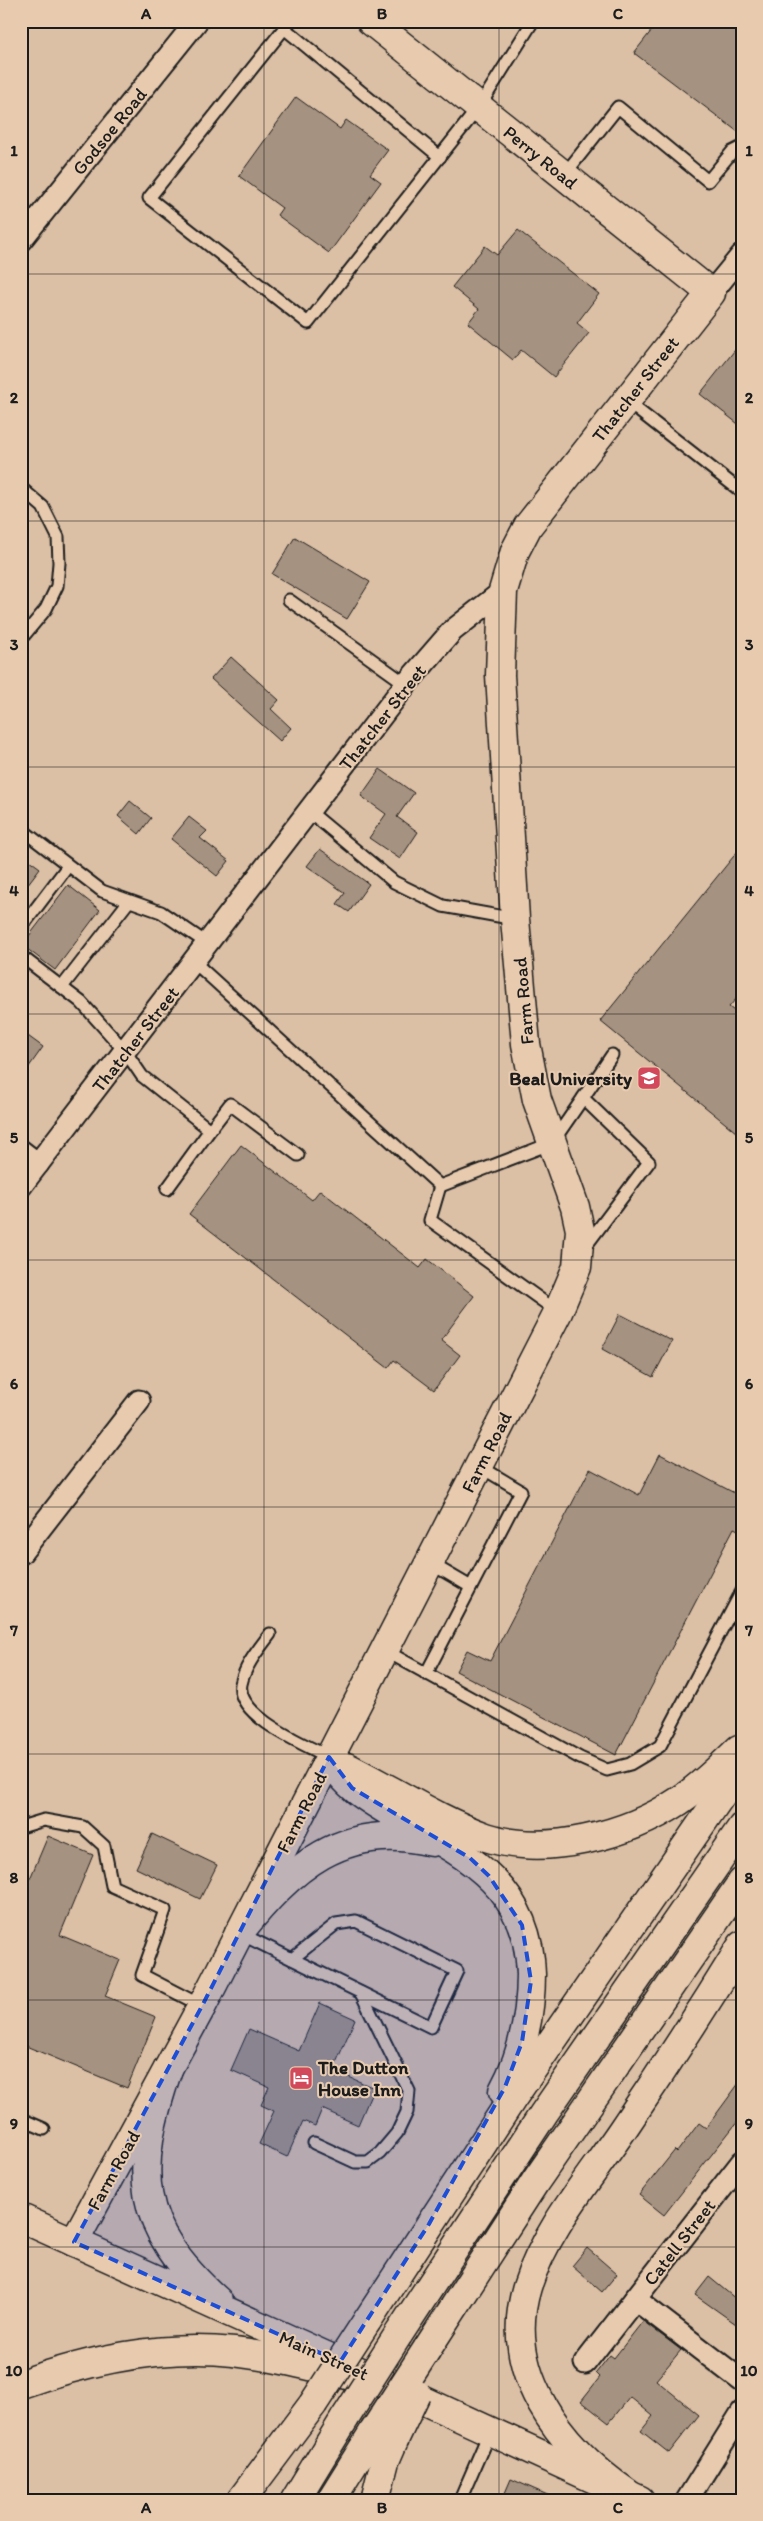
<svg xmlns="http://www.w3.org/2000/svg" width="763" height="2521" viewBox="0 0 763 2521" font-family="Itim,sans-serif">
  <rect width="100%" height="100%" fill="#dcc0a6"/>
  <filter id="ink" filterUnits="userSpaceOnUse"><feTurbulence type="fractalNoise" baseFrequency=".02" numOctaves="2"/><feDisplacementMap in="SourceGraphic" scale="10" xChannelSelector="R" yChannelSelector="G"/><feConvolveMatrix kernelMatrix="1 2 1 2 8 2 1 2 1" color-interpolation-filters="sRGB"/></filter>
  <g filter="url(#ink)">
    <g fill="#a69280" stroke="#1c1c1c">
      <path d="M659,21H742V135L634,53Z"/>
      <path d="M296,97L340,129L346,120L388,150L370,174L381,182L329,253L277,215L282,208L239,176Z"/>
      <path d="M518,230L599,294L577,323L589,333L554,377L521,350L513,360L468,323L479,309L452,287L485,246L497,255Z"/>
      <path d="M742,341V427L700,394Z"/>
      <path d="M295,537L370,582L347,619L272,574Z"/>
      <path d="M231,657L279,700L271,709L291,728L280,741L211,679Z"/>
      <path d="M380,769L414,793L397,817L418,832L400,859L369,838L386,814L361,796Z"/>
      <path d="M130,801L151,818L139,834L118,816Z"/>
      <path d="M189,817L207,831L200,838L229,861L217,876L171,839Z"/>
      <path d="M742,846V992L729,1007L742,1017V1137L600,1021Z"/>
      <path d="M320,849L369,884L349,912L337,904L345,893L307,866Z"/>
      <path d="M21,854L40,868L21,893Z"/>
      <path d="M68,885L100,910L55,970L22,945Z"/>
      <path d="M21,1031L43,1047L21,1078Z"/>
      <path d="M241,1145L312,1200L320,1190L420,1268L427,1259L474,1296L441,1340L460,1355L434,1390L394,1360L388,1368L189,1214Z"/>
      <path d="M620,1314L672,1341L653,1377L602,1349Z"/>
      <path d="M660,1454L742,1497V1532L734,1528L616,1755L456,1671L467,1650L490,1661L590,1469L639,1495Z"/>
      <path d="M152,1834L217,1865L200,1899L136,1868Z"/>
      <path d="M48,1836L93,1855L60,1935L120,1960L105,1996L156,2017L127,2088L21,2044V1900Z"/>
      <path d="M320,2003L355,2019L333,2070L374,2088L358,2125L322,2109L315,2126L303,2121L287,2157L259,2144L274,2111L261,2105L269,2087L231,2070L249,2029L299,2051Z"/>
      <path d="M742,2079V2116L664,2215L639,2195L675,2150L677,2152L699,2123L706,2128Z"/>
      <path d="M587,2248L617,2274L602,2292L572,2266Z"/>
      <path d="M709,2277L742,2304V2315L736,2324L695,2295Z"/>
      <path d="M643,2321L681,2350L656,2380L699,2415L669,2453L641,2431L653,2416L630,2397L609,2423L581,2401L600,2377L596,2373L610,2355L614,2358Z"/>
      <path d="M511,2479L559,2500H502Z"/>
    </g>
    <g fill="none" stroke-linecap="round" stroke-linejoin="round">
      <g stroke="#1c1c1c" stroke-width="15">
        <g id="service">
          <path d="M290,21L149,198L308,323L479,107L533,21"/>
          <path d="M284,28L440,157"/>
          <path d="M564,175L618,107L708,181L732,152L742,147"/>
          <path d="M625,400L742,492"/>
          <path d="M21,488L43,507L58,537L59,563L57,586L46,609L21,639"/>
          <path d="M289,600L406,684"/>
          <path d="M310,812L394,882L443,906L515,919"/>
          <path d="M25,832L102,891L161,912L208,944"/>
          <path d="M21,928L68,866"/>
          <path d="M21,956L81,1002L125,1051L142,1076L210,1130L167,1189"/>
          <path d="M194,962L440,1186L552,1143L583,1098L649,1162L585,1247"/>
          <path d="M62,987L129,901"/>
          <path d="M583,1098L612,1055"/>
          <path d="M210,1130L230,1104L298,1155"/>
          <path d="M440,1186L430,1220L558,1312"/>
          <path d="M430,1563L471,1587"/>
          <path d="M270,1634C259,1649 245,1665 241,1684C235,1716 306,1745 329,1757"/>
          <path d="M384,1650L580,1758L607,1770L630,1764L660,1746L742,1591"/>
          <path d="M426,1674L521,1491L479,1466"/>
          <path d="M21,1827L44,1820L83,1827L104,1846L112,1886L165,1910L142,1975L202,2006"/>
          <path d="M239,1933L431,2027L457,1971L356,1921L336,1924L292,1959"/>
          <path d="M21,2119L44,2129"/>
          <path d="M314,2143L355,2162H368L380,2153L397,2133L407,2112L409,2091L361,1993"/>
          <path d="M460,2500L490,2431"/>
        </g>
      </g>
      <g stroke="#1c1c1c" stroke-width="25">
        <g id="minor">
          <path d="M21,240L197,21"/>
          <path d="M711,293L742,255"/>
          <path d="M21,1151L38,1164"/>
          <path d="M21,1186L406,684L452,631L503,591"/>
          <path d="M21,1553L139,1401"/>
          <path d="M635,2299L742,2381"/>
          <path d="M585,2363L742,2162"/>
          <path d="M687,2500L742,2412"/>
        </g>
      </g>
      <g stroke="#1c1c1c" stroke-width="31">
        <path id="tertiary" d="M74,2242L202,2006L558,1312L577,1267L580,1230L575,1207L537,1100L526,1044L515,919L500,675L503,591L515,551L528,526L711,293L371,21"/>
      </g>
      <g stroke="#1c1c1c" stroke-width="31">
        <g id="primary">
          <path d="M168,2069C133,2172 134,2225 218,2301"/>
          <path d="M21,2218L357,2370"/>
          <path d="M394,2387L640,2500"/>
        </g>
      </g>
      <g stroke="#1c1c1c" stroke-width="31">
        <g id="motorway">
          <path d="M329,1757C344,1785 366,1798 393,1814C462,1853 529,1883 531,1974C531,2014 522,2056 503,2091"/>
          <path d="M347,1767C393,1790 438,1820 486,1837C546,1857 628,1835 679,1801C701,1786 720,1768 739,1749"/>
          <path d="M239,1933C291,1868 343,1820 432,1842"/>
          <path d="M367,2321L512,2099L742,1765"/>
          <path d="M398,2335L544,2113L742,1827"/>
          <path d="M427,2349L535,2182L742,1882"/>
          <path d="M21,2384C89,2360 161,2344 234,2352C285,2358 336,2373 386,2384"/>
          <path d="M627,2493C560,2447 501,2372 527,2287C545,2230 590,2178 623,2129C664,2069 704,2007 742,1945"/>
          <path d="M241,2500L313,2404"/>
          <path d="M295,2500L345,2418"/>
          <path d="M331,2500L374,2431"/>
          <path d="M375,2500L385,2461L394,2440"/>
        </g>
      </g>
      <use href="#service" stroke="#e8cbaf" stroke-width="11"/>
      <use href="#minor" stroke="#e8cbaf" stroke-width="21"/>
      <use href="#tertiary" stroke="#e8cbaf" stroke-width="28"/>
      <use href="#primary" stroke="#e8cbaf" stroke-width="28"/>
      <use href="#motorway" stroke="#e8cbaf" stroke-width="28"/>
      <g stroke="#1c1c1c" stroke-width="31" stroke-linecap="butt">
        <g id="motorway-bridge">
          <path d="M313,2404L367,2321"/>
          <path d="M345,2418L398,2335"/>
          <path d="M374,2431L427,2349"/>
          <path d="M394,2440L416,2394"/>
        </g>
      </g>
      <use href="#motorway-bridge" stroke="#e8cbaf" stroke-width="28"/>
    </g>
  </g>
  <path fill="#1d4ed8" fill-opacity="0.2" stroke="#1d4ed8" stroke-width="4" stroke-dasharray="10 6" stroke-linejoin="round" d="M329,1757L352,1788L470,1858L489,1876L522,1925L531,1981L522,2042L505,2087L429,2224L340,2362L74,2242L202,2006Z"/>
  <path fill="none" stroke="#1c1c1c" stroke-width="1" stroke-opacity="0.55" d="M264,21V2500M499,21V2500M21,274H742M21,521H742M21,767H742M21,1014H742M21,1260H742M21,1507H742M21,1754H742M21,2000H742M21,2247H742"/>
  <defs>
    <g id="university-square" transform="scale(1.25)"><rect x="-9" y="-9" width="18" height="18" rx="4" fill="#d1495b" stroke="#e8cbaf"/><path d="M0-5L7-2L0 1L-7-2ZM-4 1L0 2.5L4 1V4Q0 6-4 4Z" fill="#fff"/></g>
    <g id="hotel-square" transform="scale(1.25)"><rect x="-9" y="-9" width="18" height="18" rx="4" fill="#d1495b" stroke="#e8cbaf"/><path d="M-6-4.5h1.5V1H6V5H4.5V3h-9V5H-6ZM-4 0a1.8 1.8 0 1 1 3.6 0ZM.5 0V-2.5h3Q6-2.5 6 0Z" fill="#fff"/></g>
  </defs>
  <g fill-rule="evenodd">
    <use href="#university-square" x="649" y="1078"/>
    <use href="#hotel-square" x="301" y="2078"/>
  </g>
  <g text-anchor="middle" stroke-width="4" stroke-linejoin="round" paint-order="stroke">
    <g font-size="19" fill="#1c1c1c" stroke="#e8cbaf">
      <text transform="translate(109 131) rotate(-51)" y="7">Godsoe Road</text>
      <text transform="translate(541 157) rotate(39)" y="7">Perry Road</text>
      <text transform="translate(635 389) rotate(-52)" y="7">Thatcher Street</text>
      <text transform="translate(382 717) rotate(-52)" y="7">Thatcher Street</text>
      <text transform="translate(523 1001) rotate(-95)" y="7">Farm Road</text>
      <text transform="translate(135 1039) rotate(-52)" y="7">Thatcher Street</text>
      <text transform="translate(486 1452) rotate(-63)" y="7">Farm Road</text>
      <text transform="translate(301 1812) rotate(-63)" y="7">Farm Road</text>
      <text transform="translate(113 2170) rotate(-61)" y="7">Farm Road</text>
      <text transform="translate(679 2242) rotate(-52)" y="7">Catell Street</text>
      <text transform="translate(324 2355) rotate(24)" y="7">Main Street</text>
    </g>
    <g font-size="19" font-weight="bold" fill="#1c1c1c" stroke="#e8cbaf" text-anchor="end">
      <text x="632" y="1085">Beal University</text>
      <text x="318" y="2074" text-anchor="start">The Dutton<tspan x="318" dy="22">House Inn</tspan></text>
    </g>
  </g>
  <rect width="763" height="2521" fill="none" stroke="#e8cbaf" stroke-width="55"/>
  <rect x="28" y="28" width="708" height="2466" fill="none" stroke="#1c1c1c" stroke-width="2"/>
  <g font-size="16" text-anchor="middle" font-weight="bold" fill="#1c1c1c">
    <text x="146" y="19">A</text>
    <text x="382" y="19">B</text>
    <text x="618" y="19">C</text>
    <text x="14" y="156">1</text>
    <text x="749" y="156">1</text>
    <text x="14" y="403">2</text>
    <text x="749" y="403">2</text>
    <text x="14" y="650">3</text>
    <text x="749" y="650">3</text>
    <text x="14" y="896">4</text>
    <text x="749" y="896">4</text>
    <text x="14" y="1143">5</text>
    <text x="749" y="1143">5</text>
    <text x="14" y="1389">6</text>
    <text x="749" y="1389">6</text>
    <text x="14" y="1636">7</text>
    <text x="749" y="1636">7</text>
    <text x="14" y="1883">8</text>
    <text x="749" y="1883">8</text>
    <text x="14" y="2129">9</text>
    <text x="749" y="2129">9</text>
    <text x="14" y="2376">10</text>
    <text x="749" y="2376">10</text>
    <text x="146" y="2513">A</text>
    <text x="382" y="2513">B</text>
    <text x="618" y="2513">C</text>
  </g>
</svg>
